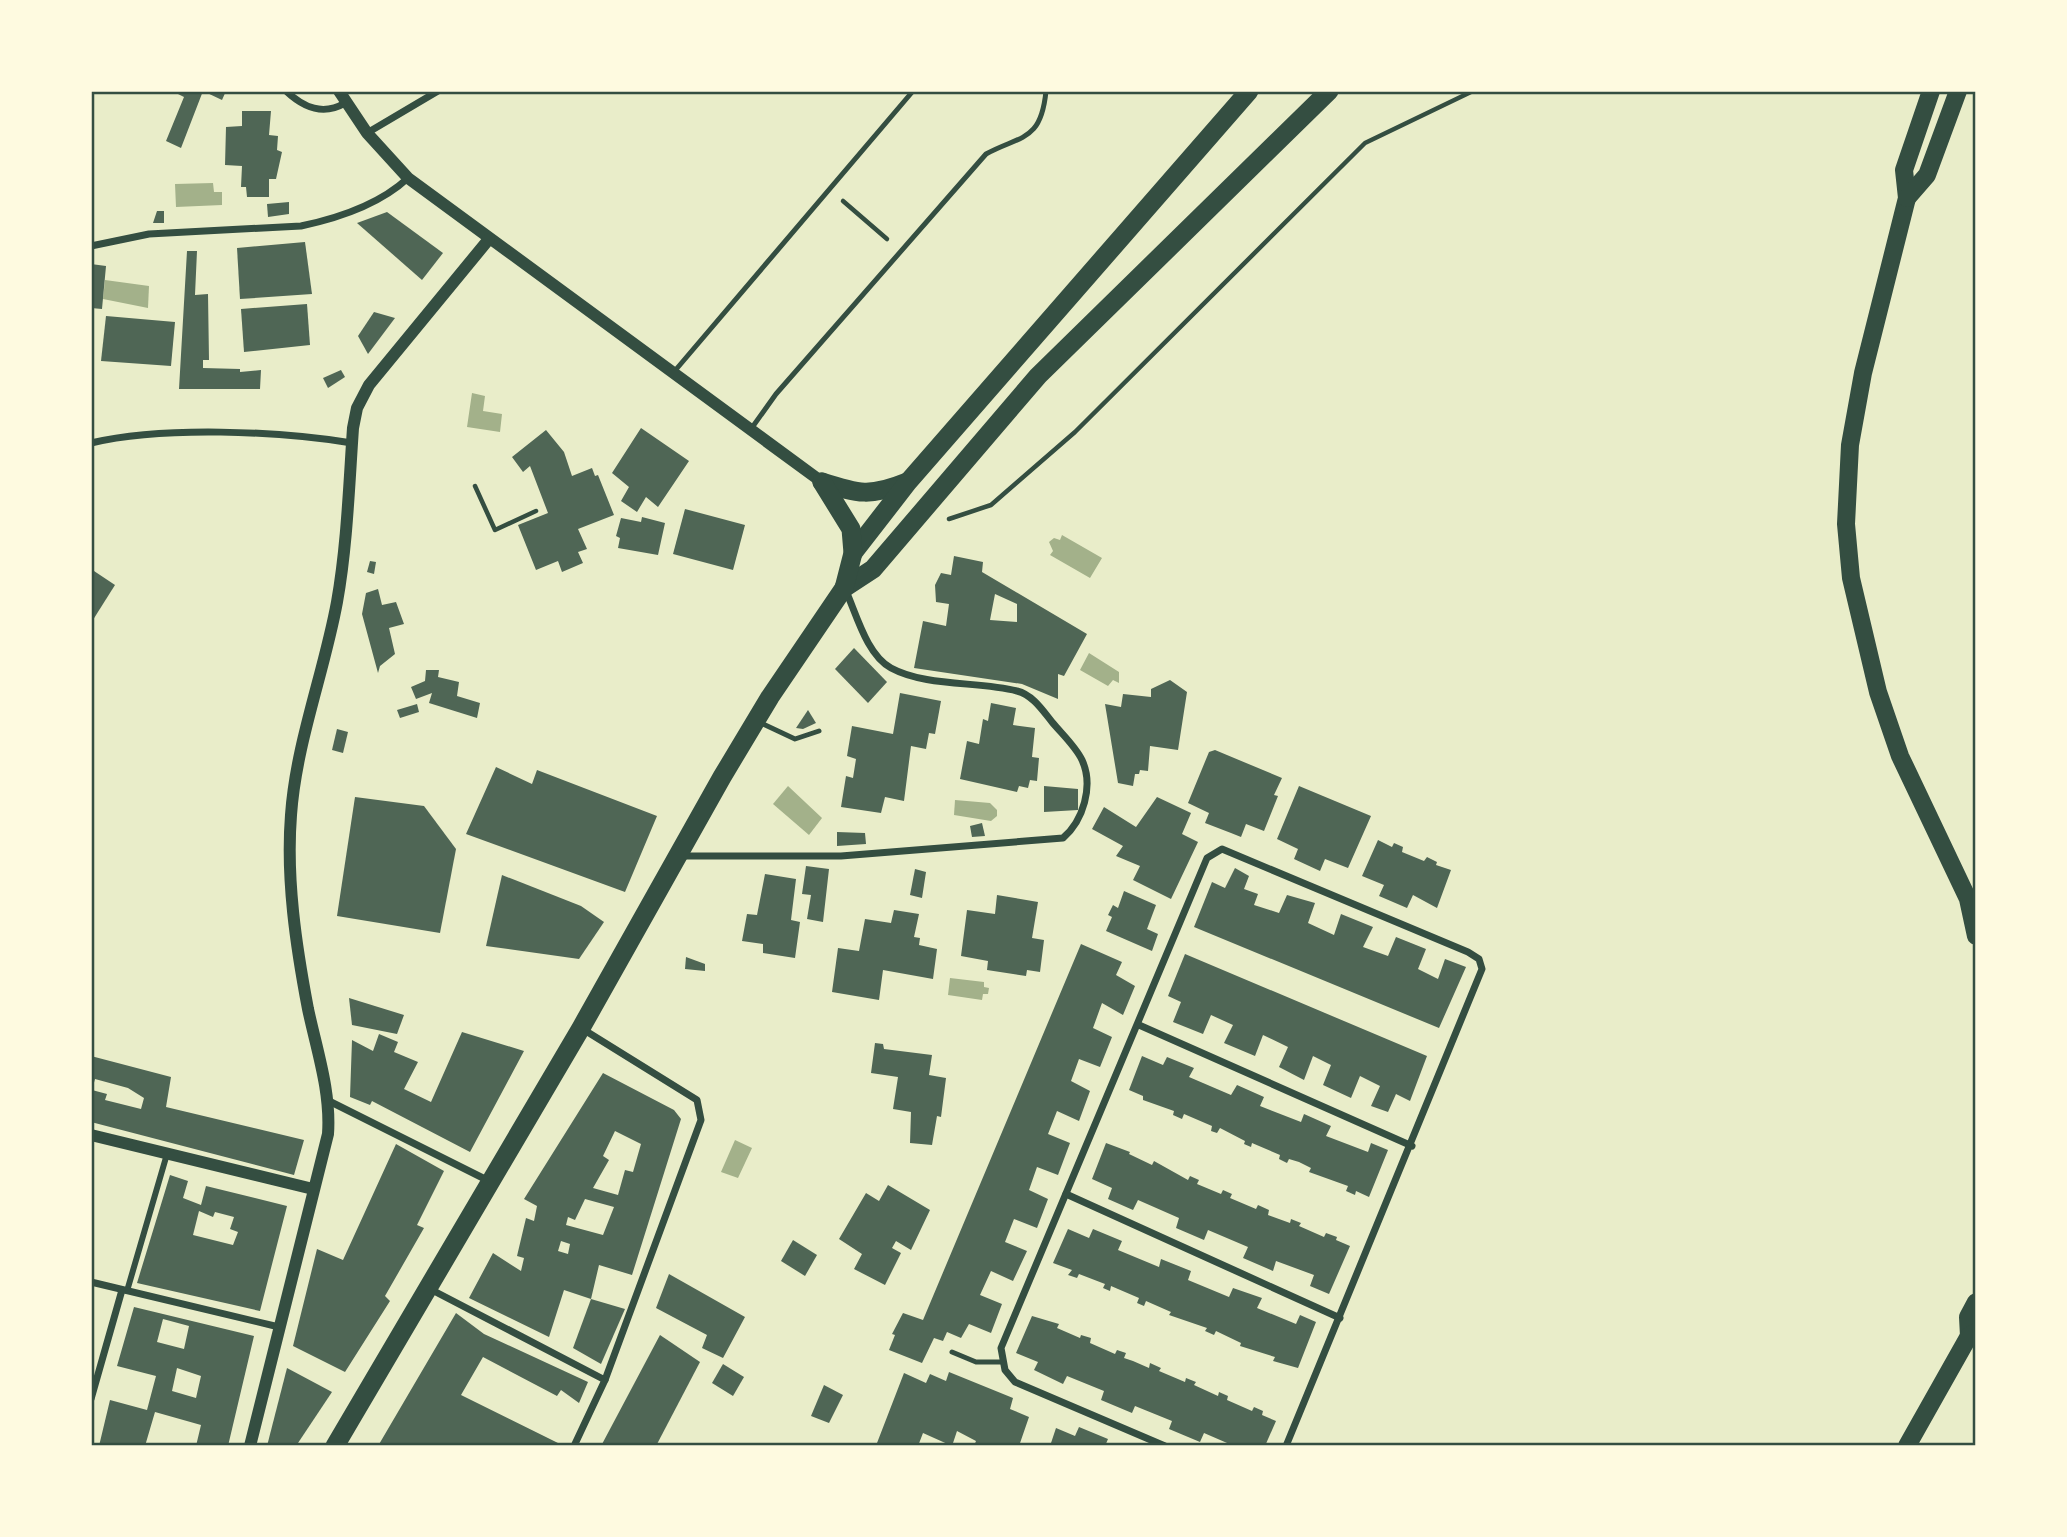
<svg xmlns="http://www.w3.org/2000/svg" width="2067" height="1537" viewBox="0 0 2067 1537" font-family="Lora,serif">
  <rect width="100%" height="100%" fill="#e9edc9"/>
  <g fill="#a3b18a">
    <path d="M213,183L214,192H222V205L176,207L175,184Z"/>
    <path d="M105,280L149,286L148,308L103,299Z"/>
    <path d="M472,393L485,396L483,411L502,414L500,432L467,427Z"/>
    <path d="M1062,535L1102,558L1090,578L1050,555L1053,551L1049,542L1054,538L1060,540Z"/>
    <path d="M1089,653L1119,672V683L1113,680L1108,686L1080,670Z"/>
    <path d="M788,786L822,818L809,835L773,804Z"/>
    <path d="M955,800L990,803L997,810V816L991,821L954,815Z"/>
    <path d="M950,978L984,982V987L989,988L988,994H983L982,1000L948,995Z"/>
    <path d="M735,1140L752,1148L738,1178L721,1172Z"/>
  </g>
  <g fill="#4f6655" fill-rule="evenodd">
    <path d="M172,91H226L222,100L203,91L181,148L166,141L184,97Z"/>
    <path d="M242,111H271L269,135L278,136L277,150L282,152L276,179H269V197H247L246,187H241L242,166L225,165L226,127L242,126Z"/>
    <path d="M289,202V214L268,217L267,204Z"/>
    <path d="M157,211H164V223H153Z"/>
    <path d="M387,212L443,253L422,280L357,223Z"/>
    <path d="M305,242L312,294L240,299L237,248Z"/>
    <path d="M187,251H197L195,295L208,294L209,360H203V368L240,369V372L261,370L260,389H179Z"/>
    <path d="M91,264L106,266L102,309L91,308Z"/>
    <path d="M307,304L310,345L244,352L241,309Z"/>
    <path d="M374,312L395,318L368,354L358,336Z"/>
    <path d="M106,316L175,322L171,366L101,361Z"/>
    <path d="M341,370L345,377L328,388L323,378Z"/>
    <path d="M641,428L689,461L658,507L646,497L637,512L621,501L629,487L612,473Z"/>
    <path d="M546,430L564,452L572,476L592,468L595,476L598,475L614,515L578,529L587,549L578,552L583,563L562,572L558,561L536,570L518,525L548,513L530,466L523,472L512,457Z"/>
    <path d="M685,509L745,525L733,570L673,554Z"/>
    <path d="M642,517L665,523L658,555L618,548L620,538L616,536L621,518L641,522Z"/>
    <path d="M954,556L983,562L982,572L1087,634L1064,676L1058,674V699L1022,684L914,668L923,621L946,626L949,604L936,602L935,585L941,573L951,575ZM995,594L1017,604V622L990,620Z"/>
    <path d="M370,561L376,562L374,574L367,572Z"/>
    <path d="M91,569L115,585L91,623Z"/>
    <path d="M378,589L382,605L396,602L404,624L389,628L395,654L380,666L378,673L362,614L366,593Z"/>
    <path d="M854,648L887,682L868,703L835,669Z"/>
    <path d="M426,670H439L438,677L459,682L457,696L480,703L477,718L429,703L432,693L416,699L411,687L425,681Z"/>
    <path d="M1170,680L1187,692L1178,750L1150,746L1148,771L1140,770L1139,774H1135L1133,786L1118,783L1105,704L1121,707L1123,694L1151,697V689Z"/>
    <path d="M900,693L941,701L935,734L929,733L926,749L911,746L904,801L885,797L881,813L841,807L846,776L853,778L856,759L847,756L852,726L893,734Z"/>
    <path d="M991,703L1016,708L1013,725L1035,728L1032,757L1039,758L1037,781L1030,780L1028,788L1019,786L1017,792L960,779L967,741L979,744L983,719L988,721Z"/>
    <path d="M417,704L419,712L400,718L397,710Z"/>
    <path d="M808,710L816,723L803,729L796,728Z"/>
    <path d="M337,729L348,732L343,753L332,750Z"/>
    <path d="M1215,750L1282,778L1274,795L1278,796L1264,831L1246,824L1241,837L1231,833L1205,823L1209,813L1188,803L1209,752Z"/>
    <path d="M496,767L532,784L537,770L657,816L625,892L466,834Z"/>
    <path d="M1044,786L1078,789V810L1044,812Z"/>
    <path d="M1299,786L1371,816L1348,868L1325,859L1320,871L1294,859L1298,849L1277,839Z"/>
    <path d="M355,797L424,806L456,849L440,933L337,916Z"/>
    <path d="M1157,797L1191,813L1182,834L1198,842L1171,899L1133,880L1140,866L1116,856L1123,846L1092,829L1104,807L1136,827Z"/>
    <path d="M982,823L985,836L972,837L970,826Z"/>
    <path d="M837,832L865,833L866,844L837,846Z"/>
    <path d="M1378,840L1392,847L1394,843L1403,847L1402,852L1424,861L1427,857L1437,862L1436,865L1451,870L1437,908L1413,895L1407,908L1379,896L1384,885L1362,876Z"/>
    <path d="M806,866L829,869L823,922L807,919L811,895L802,894Z"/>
    <path d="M1235,868L1249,876L1244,889L1258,894L1254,905L1279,913L1287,895L1315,903L1308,923L1334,935L1341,914L1373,927L1363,947L1388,956L1396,937L1426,949L1418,969L1438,979L1445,959L1466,967L1439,1028L1194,927L1212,882L1225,888Z"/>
    <path d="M915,869L926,872L922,898L910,895Z"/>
    <path d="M765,874L796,879L791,920L800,922L795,958L763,953V944L742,941L747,914L757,915Z"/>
    <path d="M502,875L581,906L604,922L579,959L486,946Z"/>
    <path d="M1124,891L1156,905L1147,929L1158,934L1152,951L1106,931L1112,917L1108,915L1113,905L1118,908Z"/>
    <path d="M997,895L1038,902L1032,938L1044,940L1040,972L1027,970L1026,976L987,970L988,961L961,956L967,910L995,914Z"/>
    <path d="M894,910L919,914L914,937L920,938L919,945L937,949L933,979L883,970L879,1000L832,992L838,948L859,951L865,919L891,923Z"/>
    <path d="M1081,944L1122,962L1116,975L1135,986L1123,1015L1102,1003L1093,1028L1112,1037L1100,1067L1079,1059L1071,1081L1090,1091L1079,1121L1057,1111L1048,1134L1070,1143L1058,1175L1037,1167L1029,1190L1048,1199L1037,1228L1014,1219L1005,1242L1027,1251L1013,1281L991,1271L980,1295L1002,1304L991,1333L969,1324L961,1338L947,1332L943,1341L934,1338L922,1363L889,1350L895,1335L892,1334L903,1313L923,1320Z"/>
    <path d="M1185,954L1427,1056L1410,1101L1396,1094L1388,1112L1371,1106L1380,1086L1360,1076L1351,1098L1323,1085L1331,1065L1313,1056L1304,1080L1279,1067L1288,1047L1263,1035L1255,1056L1224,1043L1233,1025L1211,1015L1203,1034L1173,1022L1181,1002L1168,996Z"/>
    <path d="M686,957L705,964V971L685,969Z"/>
    <path d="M349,998L404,1015L397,1034L352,1025Z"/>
    <path d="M462,1032L524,1051L470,1152L372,1101L370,1105L350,1097L352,1040L373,1051L379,1034L398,1042L394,1052L418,1062L404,1089L431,1102Z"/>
    <path d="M875,1043L883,1044L884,1049L932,1055L929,1075L946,1078L941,1117L937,1116L932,1145L910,1143L911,1112L893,1109L898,1077L871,1073Z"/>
    <path d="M91,1056L171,1077L166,1107L304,1140L294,1175L91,1122ZM95,1079L128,1088L144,1098L141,1109L105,1100L107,1094L92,1090Z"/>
    <path d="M1142,1056L1163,1065L1167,1057L1194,1068L1189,1077L1231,1095L1237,1085L1264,1097L1260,1106L1301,1122L1304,1114L1331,1126L1326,1136L1368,1152L1371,1143L1388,1150L1369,1197L1356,1191L1355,1195L1346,1191L1348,1186L1309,1172L1311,1168L1299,1162L1289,1159L1287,1163L1279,1159L1280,1155L1252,1143L1251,1147L1244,1144L1245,1141L1220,1128L1217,1133L1211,1131L1212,1126L1184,1114L1182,1119L1173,1115L1174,1111L1143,1100V1096L1129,1090Z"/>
    <path d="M603,1073L674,1110L681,1119L632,1275L599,1265L591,1299L564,1290L549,1337L469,1298L493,1253L521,1271L524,1258L517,1256L526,1218L534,1221L537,1206L524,1199ZM615,1131L641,1144L633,1172L625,1170L618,1195L593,1188L609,1160L603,1156ZM585,1199L614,1207L603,1235L566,1225L568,1217L575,1220ZM561,1241L570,1244L568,1254L558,1251Z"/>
    <path d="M1106,1143L1130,1152L1129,1154L1152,1165L1154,1161L1188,1180L1190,1176L1199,1180L1197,1184L1221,1194L1223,1190L1232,1194L1230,1198L1256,1209L1258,1205L1269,1210L1268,1215L1290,1223L1291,1219L1301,1223L1299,1226L1324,1237L1326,1233L1337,1237L1336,1240L1350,1246L1329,1294L1310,1286L1314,1275L1276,1261L1273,1271L1243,1258L1248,1247L1208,1230L1204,1240L1176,1228L1179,1218L1138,1200L1133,1210L1108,1199L1112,1188L1092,1179Z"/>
    <path d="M396,1144L444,1171L417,1225L424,1228L385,1296L390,1301L345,1372L293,1346L317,1249L343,1260Z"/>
    <path d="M170,1175L188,1181L183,1198L201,1205L206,1186L287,1206L260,1311L137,1283ZM199,1211L213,1217L215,1212L234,1217L230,1229L238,1232L233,1245L193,1235Z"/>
    <path d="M888,1185L930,1210L911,1250L896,1241L892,1248L901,1253L885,1285L854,1269L862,1254L839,1239L866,1193L879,1201Z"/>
    <path d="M1068,1229L1089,1238L1093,1229L1122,1241L1118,1250L1159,1267L1161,1259L1191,1271L1188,1280L1229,1297L1233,1288L1262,1298L1257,1308L1296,1324L1300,1315L1316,1322L1298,1368L1273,1361L1275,1357L1240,1346L1241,1343L1216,1331L1214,1335L1205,1331L1207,1328L1169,1315L1171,1312L1146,1301L1144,1306L1137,1303L1139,1298L1111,1286L1110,1291L1103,1288L1105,1284L1079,1274L1077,1278L1068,1275L1072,1270L1053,1263Z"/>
    <path d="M793,1240L817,1255L805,1276L781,1261Z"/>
    <path d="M669,1274L745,1317L723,1358L702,1348L707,1335L656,1308Z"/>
    <path d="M591,1299L625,1309L601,1364L573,1348Z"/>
    <path d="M134,1307L254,1336L228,1446H196L201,1425L155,1412L145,1446H99L110,1400L147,1410L156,1376L117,1366ZM163,1319L189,1326L184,1349L157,1342ZM177,1368L201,1376L196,1398L172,1391Z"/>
    <path d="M456,1313L484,1334L588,1382L579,1403L561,1390L557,1396L483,1357L461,1395L558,1443L556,1446H378Z"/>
    <path d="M1032,1316L1059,1324L1057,1328L1080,1338L1081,1335L1091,1338L1090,1343L1115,1354L1117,1350L1126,1353L1124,1358L1133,1361L1149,1368L1150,1363L1161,1368L1159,1371L1185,1382L1186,1378L1196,1382L1194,1385L1218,1396L1219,1392L1228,1396L1227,1400L1252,1411L1254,1407L1263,1411L1262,1415L1276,1421L1265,1446H1234L1204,1433L1200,1442L1169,1429L1172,1421L1135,1406L1132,1413L1101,1400L1104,1391L1067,1376L1063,1384L1034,1370L1038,1362L1016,1353Z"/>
    <path d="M660,1335L700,1362L656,1446H601Z"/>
    <path d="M723,1364L744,1377L733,1396L712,1383Z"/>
    <path d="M287,1368L332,1392L296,1446H267Z"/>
    <path d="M949,1372L1013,1398L1010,1409L1029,1417L1019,1446H974L976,1441L957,1431L952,1446L923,1433L918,1446H886L877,1443L904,1373L926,1383L930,1374L946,1381Z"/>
    <path d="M824,1385L843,1395L829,1423L811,1416Z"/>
    <path d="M1079,1427L1108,1439L1105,1446H1050L1056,1428L1075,1436Z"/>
  </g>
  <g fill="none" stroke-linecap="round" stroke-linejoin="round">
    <g stroke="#344e41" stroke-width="4.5">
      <path d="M843,201L887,239"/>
      <path d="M475,486L495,530L536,511"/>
      <path d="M949,519L991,505L1075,432L1365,143L1473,91"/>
    </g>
    <g stroke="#344e41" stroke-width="5">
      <path d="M673,373L913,91"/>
      <path d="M751,429L776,394L986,154C1021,135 1041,142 1046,91"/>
      <path d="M759,722L795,739L819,731"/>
      <path d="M952,1352L976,1362H1002"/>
    </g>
    <path stroke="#344e41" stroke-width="6" d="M127,1291L167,1154"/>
    <g stroke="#344e41" stroke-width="7">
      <path d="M286,91C304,108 323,116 345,103"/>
      <path d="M367,133L438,91"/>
      <path d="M91,246L149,234L301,226C339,218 379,205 408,178"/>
      <path d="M91,443C164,426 277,431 352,443"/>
      <path d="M679,856H841L1063,838C1083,821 1094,786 1082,760C1076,747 1062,734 1052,722C1043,711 1033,695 1017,691C979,681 926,687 891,668C867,655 857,616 846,591"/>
      <path d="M1139,1025L1412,1146"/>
      <path d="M329,1101L489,1181"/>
      <path d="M1066,1194L1340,1318"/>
      <path d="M91,1282L279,1327"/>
      <path d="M430,1289L605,1380"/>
      <path d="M91,1399L122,1290"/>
      <path d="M574,1446L605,1380L701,1120L697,1100L581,1028"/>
      <path d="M1165,1446L1015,1382L1005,1370L1001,1348L1207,858L1222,849L1468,952L1479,959L1482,969L1286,1446"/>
    </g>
    <g stroke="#344e41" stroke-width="12">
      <path d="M339,91L367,133L408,178L822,482"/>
      <path d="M91,1135L313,1189"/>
      <path d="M250,1446L328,1134C331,1092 317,1051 308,1009C296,946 286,879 291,815C296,743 324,673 337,602C347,546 349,486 353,428L357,408L369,385L489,239"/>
    </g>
    <g stroke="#344e41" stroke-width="18">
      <path d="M1931,91L1904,170L1907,198L1863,373L1850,445L1846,524L1851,578L1878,692L1900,756L1968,899L1976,936"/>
      <path d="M1907,198L1927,175L1958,91"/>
      <path d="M1969,1336L1968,1317L1976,1302"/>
      <path d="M1907,1446L1969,1336L1976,1332"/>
    </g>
    <g stroke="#344e41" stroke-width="19">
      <path d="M822,482C859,494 870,497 907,482"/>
      <path d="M853,553L908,482L1249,91"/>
      <path d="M844,588L873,569L1038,376L1329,91"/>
      <path d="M335,1446L581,1028L722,777L770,697L844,588L853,553L851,529L822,482"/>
    </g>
  </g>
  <rect width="2067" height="1537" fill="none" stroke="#fefae0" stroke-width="186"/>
  <rect x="93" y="93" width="1881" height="1351" fill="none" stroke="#344e41" stroke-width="2.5"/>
</svg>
